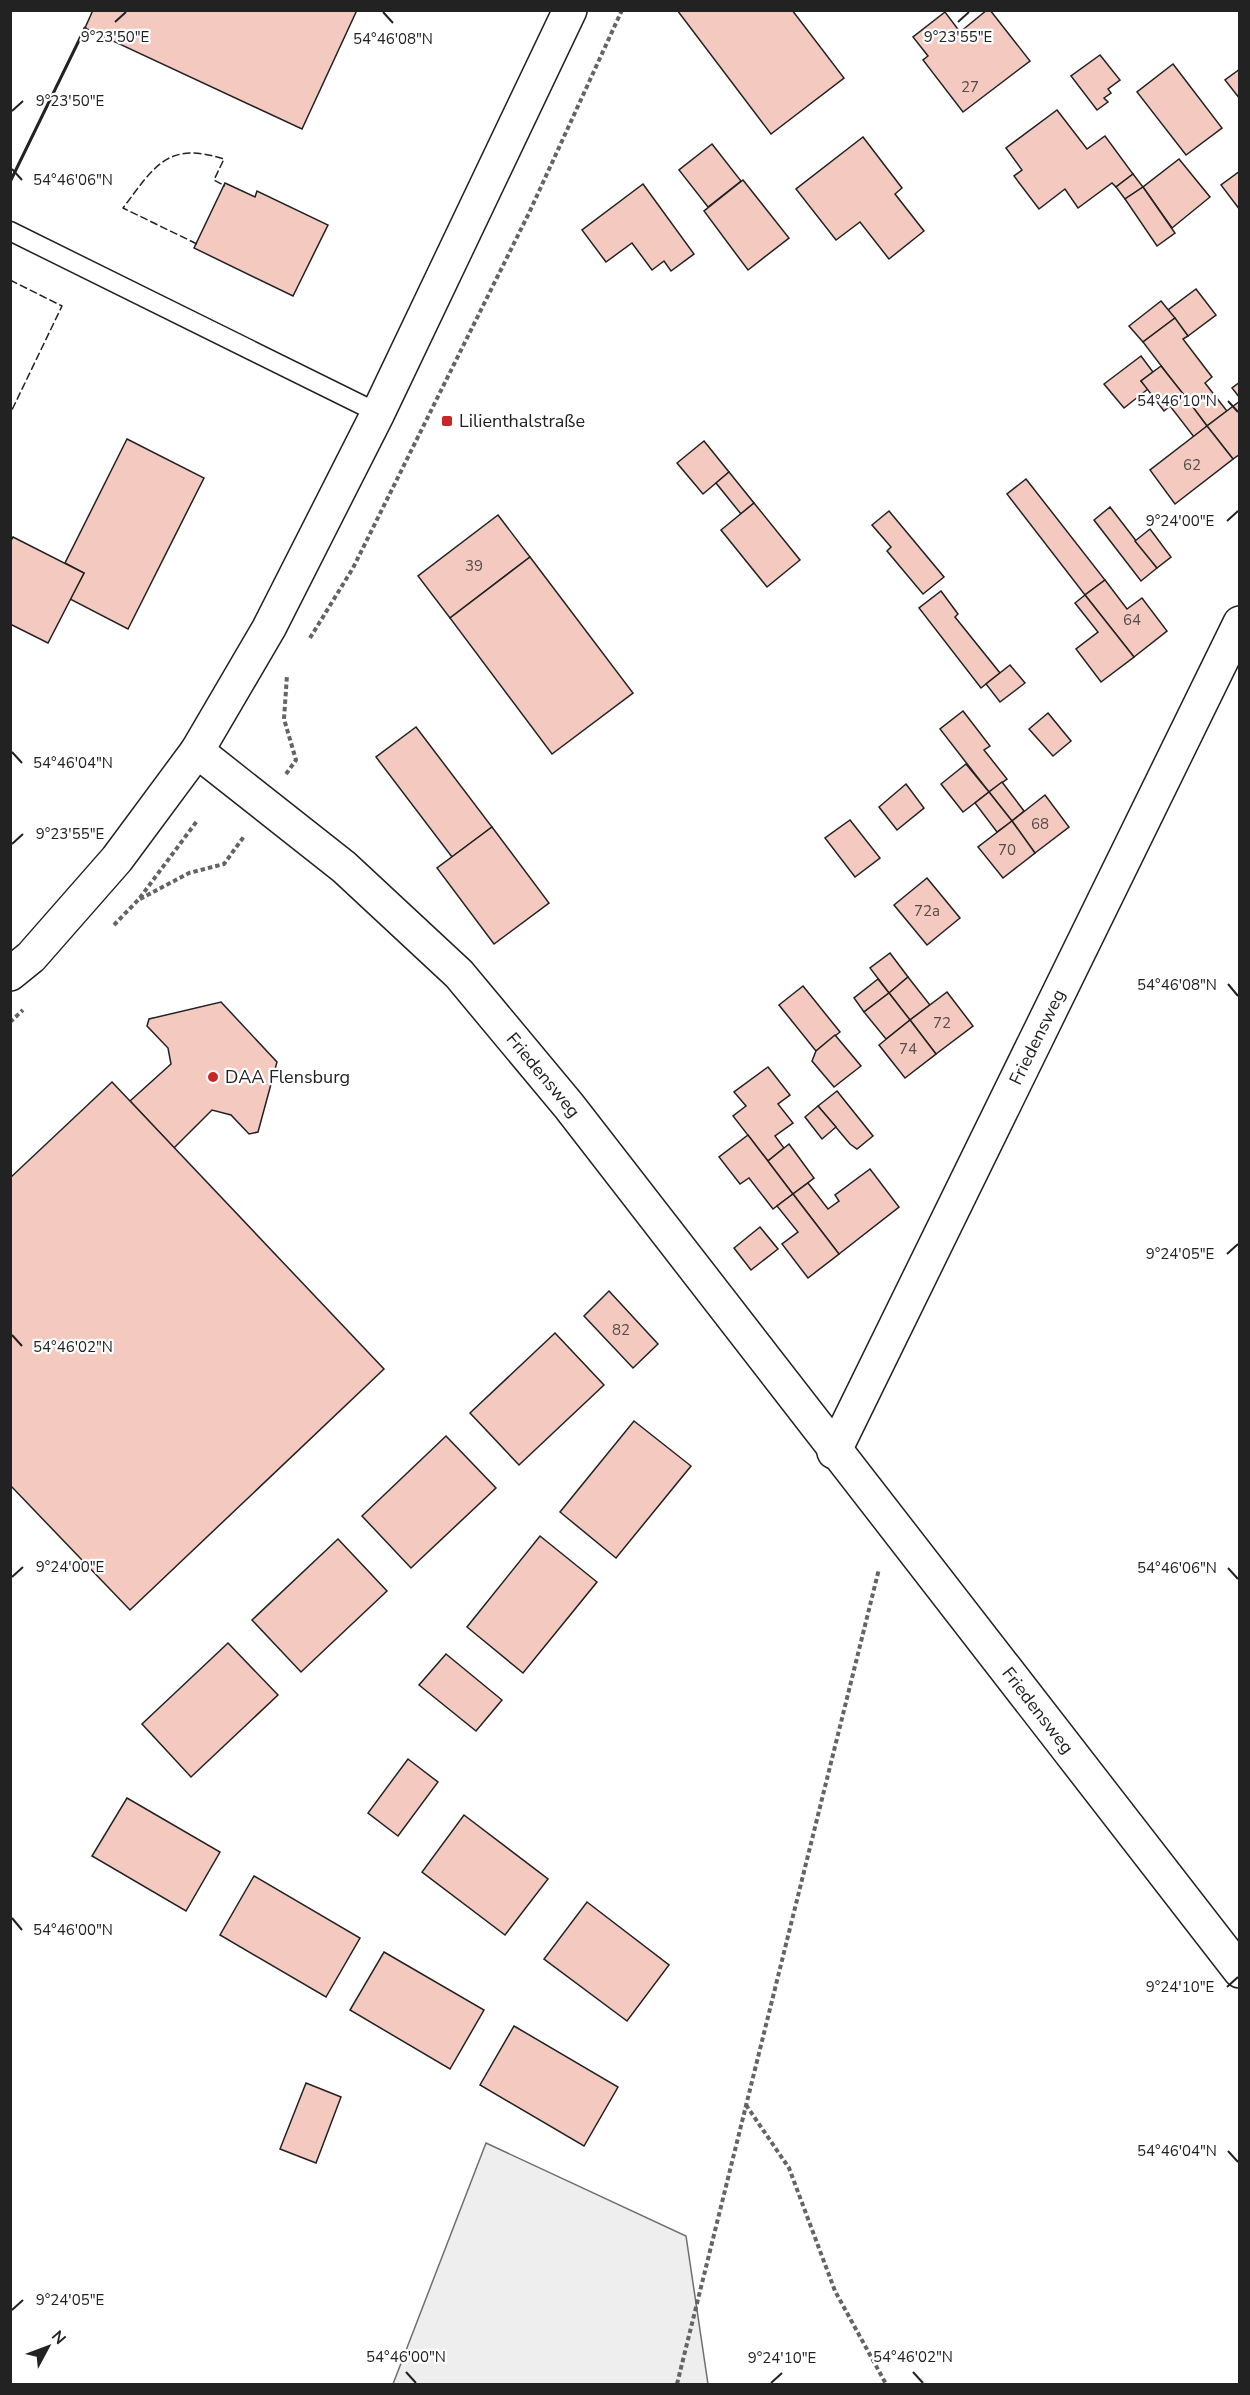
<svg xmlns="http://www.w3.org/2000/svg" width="1250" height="2395" viewBox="0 0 1250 2395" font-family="'Nunito Sans',sans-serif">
  <rect width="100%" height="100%" fill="#fff"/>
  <path fill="#eee" stroke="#6f6f6f" stroke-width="1.5" d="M486,2143L686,2236L708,2384H393Z"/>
  <g fill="#f3c9c0" stroke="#222" stroke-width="1.5">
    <path d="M93,10H357L302,129L85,28Z"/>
    <path d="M677,10H792L844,78L771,134Z"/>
    <path d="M987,10H990L1030,61L963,112L923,60L928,56L913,37L945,12L960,32Z"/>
    <path d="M1100,55L1120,80L1108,89L1111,93L1104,98L1108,102L1097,110L1071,76Z"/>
    <path d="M1173,64L1222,128L1186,155L1137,92Z"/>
    <path d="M1240,69V99L1225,80Z"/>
    <path d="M1057,110L1087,149L1105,136L1133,174L1116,187L1112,183L1078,208L1065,189L1039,209L1014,176L1022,170L1006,148Z"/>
    <path d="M863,137L902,188L895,194L924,231L889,259L860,222L836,240L796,189Z"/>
    <path d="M712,144L741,181L708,207L679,170Z"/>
    <path d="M1179,159L1210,197L1172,228L1143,187Z"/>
    <path d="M1240,171V210L1221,185Z"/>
    <path d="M1133,174L1143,187L1125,199L1116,187Z"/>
    <path d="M743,180L789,238L748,270L704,211Z"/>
    <path d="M225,183L255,197L257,191L328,225L293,296L194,248Z"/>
    <path d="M643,184L694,254L671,271L664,261L652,270L632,243L606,262L582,230Z"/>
    <path d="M1143,187L1175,233L1157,246L1125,199Z"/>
    <path d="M1196,289L1216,315L1188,336L1168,310Z"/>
    <path d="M1161,301L1175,318L1143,342L1129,326Z"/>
    <path d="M1175,318L1188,336L1183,339L1212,377L1205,383L1227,411L1207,426L1143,342Z"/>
    <path d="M1141,356L1153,372L1141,381L1148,389L1124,408L1104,384Z"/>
    <path d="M1161,366L1184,395L1164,411L1141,381Z"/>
    <path d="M1240,382V398L1232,388Z"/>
    <path d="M1184,395L1207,426L1194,437L1170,406Z"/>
    <path d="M1240,401V454L1233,459L1207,426Z"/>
    <path d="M1207,426L1233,459L1175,504L1150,470Z"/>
    <path d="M127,439L204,478L128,629L70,599L84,573L65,563Z"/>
    <path d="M704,441L729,472L703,494L677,463Z"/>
    <path d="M729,472L754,503L741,514L716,483Z"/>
    <path d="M1026,479L1105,580L1085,595L1007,494Z"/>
    <path d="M754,503L800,560L767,587L721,530Z"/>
    <path d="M1110,507L1157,568L1141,581L1094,520Z"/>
    <path d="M889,511L944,577L923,594L887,551L891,547L872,525Z"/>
    <path d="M498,515L530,557L450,618L418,576Z"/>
    <path d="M1150,529L1171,557L1157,568L1135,541Z"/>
    <path d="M13,537L84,573L48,643L10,624V542Z"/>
    <path d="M530,557L633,693L552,754L450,618Z"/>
    <path d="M1105,580L1127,609L1142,598L1167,631L1134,657L1085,595Z"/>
    <path d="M941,591L958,614L955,617L1000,673L981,688L919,608Z"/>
    <path d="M1085,595L1134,657L1101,682L1076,649L1098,632L1075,603Z"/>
    <path d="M1010,665L1025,683L1000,702L986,684Z"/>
    <path d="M963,711L990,746L984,750L1007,779L989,792L940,729Z"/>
    <path d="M1048,713L1071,741L1053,756L1029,729Z"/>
    <path d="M416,727L492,827L452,857L376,757Z"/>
    <path d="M966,764L989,792L963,812L941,784Z"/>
    <path d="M1002,782L1024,811L1012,821L989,792Z"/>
    <path d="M906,784L924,808L897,830L879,807Z"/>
    <path d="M989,792L1012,821L997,832L975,803Z"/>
    <path d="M1045,795L1069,827L1035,853L1012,821Z"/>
    <path d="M850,820L880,858L855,877L825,838Z"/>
    <path d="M1012,821L1035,853L1003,878L978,847Z"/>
    <path d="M492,827L549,903L494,944L437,868Z"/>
    <path d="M927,878L960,918L927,945L894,905Z"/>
    <path d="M890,953L908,977L889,993L870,968Z"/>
    <path d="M908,977L930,1005L910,1020L889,993Z"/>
    <path d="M878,979L889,993L864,1012L854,998Z"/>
    <path d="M803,986L840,1032L816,1051L779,1005Z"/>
    <path d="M947,992L973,1026L936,1054L910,1020Z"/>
    <path d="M889,993L910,1020L886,1039L864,1012Z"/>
    <path d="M221,1002L277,1062L258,1132L249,1134L231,1115L212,1110L174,1148L130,1101L171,1064L168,1048L147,1026L149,1019Z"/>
    <path d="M910,1020L936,1054L905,1078L879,1045Z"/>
    <path d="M835,1035L861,1066L834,1087L812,1061L816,1051Z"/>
    <path d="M768,1067L790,1095L778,1104L793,1123L775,1136L784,1148L768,1161L733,1116L746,1106L734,1092Z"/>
    <path d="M112,1082L384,1369L130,1610L10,1485V1178Z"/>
    <path d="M837,1091L873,1136L857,1149L850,1144L818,1106Z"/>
    <path d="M818,1106L836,1127L822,1139L805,1117Z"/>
    <path d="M748,1135L793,1194L773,1209L749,1178L740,1184L719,1157Z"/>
    <path d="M789,1144L814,1178L793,1194L768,1161Z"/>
    <path d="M870,1169L899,1207L839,1254L793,1194L808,1183L828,1209L839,1201L835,1195Z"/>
    <path d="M793,1194L839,1254L808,1278L782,1244L798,1232L777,1206Z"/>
    <path d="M760,1227L778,1249L751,1270L734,1248Z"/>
    <path d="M609,1291L658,1344L633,1368L584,1316Z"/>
    <path d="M555,1333L604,1385L519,1465L470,1413Z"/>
    <path d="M634,1421L691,1466L616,1558L560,1512Z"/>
    <path d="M446,1436L496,1488L411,1568L362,1516Z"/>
    <path d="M540,1536L597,1582L523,1673L467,1627Z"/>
    <path d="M338,1539L387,1591L301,1672L252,1620Z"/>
    <path d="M228,1643L278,1695L191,1777L142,1724Z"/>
    <path d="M446,1654L502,1700L476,1731L419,1685Z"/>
    <path d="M408,1759L438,1782L398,1836L368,1813Z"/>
    <path d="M127,1798L220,1852L186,1911L92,1856Z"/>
    <path d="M464,1815L548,1879L505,1935L422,1872Z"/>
    <path d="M254,1876L360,1938L326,1997L220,1935Z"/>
    <path d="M587,1902L669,1965L627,2021L544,1959Z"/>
    <path d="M384,1952L484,2010L450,2069L350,2010Z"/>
    <path d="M514,2026L618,2087L584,2146L480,2085Z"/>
    <path d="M306,2083L341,2097L316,2163L280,2149Z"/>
  </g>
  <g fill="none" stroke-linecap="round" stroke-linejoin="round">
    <g stroke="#222" stroke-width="21">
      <path id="service" d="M10,231L378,413"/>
    </g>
    <g stroke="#222" stroke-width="36">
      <g id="minor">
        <path id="s1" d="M197,751L344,867L459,974L569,1106L1240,1971"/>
        <path id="s2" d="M834,1452L1240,623"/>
      </g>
    </g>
    <g stroke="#222" stroke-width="36">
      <path id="tertiary" d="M10,974L31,957L117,859L197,751L269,628L378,413L570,10"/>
    </g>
    <g stroke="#646464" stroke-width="4" stroke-dasharray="4.5 3" stroke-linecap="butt">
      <path d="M310,638L353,568L529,213L622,10"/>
      <path d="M286,774L296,760L284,719L287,675"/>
      <path d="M140,899L189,873L224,864L245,835"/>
      <path d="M114,925L139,899L197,821"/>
      <path d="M10,1022L23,1010"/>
      <path d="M746,2105L789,2168L835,2291L886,2384"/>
      <path d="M677,2384L879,1569"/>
    </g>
    <use href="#service" stroke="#fff" stroke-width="18"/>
    <use href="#minor" stroke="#fff" stroke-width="33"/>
    <use href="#tertiary" stroke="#fff" stroke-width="33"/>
    <g stroke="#222" stroke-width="1.5" stroke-dasharray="8 3" stroke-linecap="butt">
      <path d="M197,244L123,208C155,166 167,141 224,159L214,180L225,186"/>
      <path d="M10,280L62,306L10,414"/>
    </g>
    <path stroke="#222" stroke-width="3" d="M10,182L85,28"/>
  </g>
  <path fill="none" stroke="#222" stroke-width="2" d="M383,12L393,23M115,22L126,12M958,22L969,12M12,111L23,101M12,169L22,180M1228,401L1238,412M1227,521L1238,511M12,752L22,763M12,844L23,834M1228,984L1238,996M1227,1254L1238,1244M12,1335L22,1346M1228,1568L1238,1579M12,1577L23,1567M12,1918L22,1930M1227,1987L1238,1977M1228,2151L1238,2162M12,2310L23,2300M406,2372L416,2383M913,2372L923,2383M771,2383L782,2373"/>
  <g fill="#c62828" stroke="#fff" stroke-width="2">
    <rect x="441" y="415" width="12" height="12" rx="3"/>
    <circle cx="213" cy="1077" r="6"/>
  </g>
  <g text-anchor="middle" stroke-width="4.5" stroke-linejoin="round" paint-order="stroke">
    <g font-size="15" fill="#564c4a">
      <text x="970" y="92">27</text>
      <text x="1192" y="470">62</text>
      <text x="474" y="571">39</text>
      <text x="1132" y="625">64</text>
      <text x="1040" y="829">68</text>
      <text x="1007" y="855">70</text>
      <text x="927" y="916">72a</text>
      <text x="942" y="1028">72</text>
      <text x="908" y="1054">74</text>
      <text x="621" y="1335">82</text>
    </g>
    <g font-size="18" fill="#222" stroke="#fff" text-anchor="start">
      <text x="459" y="427">Lilienthalstraße</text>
      <text x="225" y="1083">DAA Flensburg</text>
    </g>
    <g font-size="18" fill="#222" stroke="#fff">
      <text dy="6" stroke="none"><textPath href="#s2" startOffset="462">Friedensweg</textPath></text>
      <text dy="6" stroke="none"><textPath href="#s1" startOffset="476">Friedensweg</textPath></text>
      <text dy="6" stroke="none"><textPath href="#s1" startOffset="1281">Friedensweg</textPath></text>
    </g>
  </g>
  <g font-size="15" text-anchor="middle" fill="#222" stroke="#fff" stroke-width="4.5" stroke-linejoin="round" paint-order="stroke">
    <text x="115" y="42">9°23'50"E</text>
    <text x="958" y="42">9°23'55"E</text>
    <text x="393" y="44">54°46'08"N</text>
    <text x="70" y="106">9°23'50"E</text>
    <text x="73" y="185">54°46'06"N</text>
    <text x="1177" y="406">54°46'10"N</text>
    <text x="1180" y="526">9°24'00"E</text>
    <text x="73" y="768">54°46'04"N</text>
    <text x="70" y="839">9°23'55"E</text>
    <text x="1177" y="990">54°46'08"N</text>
    <text x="1180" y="1259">9°24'05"E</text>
    <text x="73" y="1352">54°46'02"N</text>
    <text x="70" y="1572">9°24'00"E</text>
    <text x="1177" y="1573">54°46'06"N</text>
    <text x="73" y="1935">54°46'00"N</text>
    <text x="1180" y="1992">9°24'10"E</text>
    <text x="1177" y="2156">54°46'04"N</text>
    <text x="70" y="2305">9°24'05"E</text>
    <text x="406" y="2362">54°46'00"N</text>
    <text x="913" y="2362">54°46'02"N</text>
    <text x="782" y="2363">9°24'10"E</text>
  </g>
  <rect width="1250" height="2395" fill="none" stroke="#222222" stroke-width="24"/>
  <g transform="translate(48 2347) rotate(49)" stroke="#ffffff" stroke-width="4.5" paint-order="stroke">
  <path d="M0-4.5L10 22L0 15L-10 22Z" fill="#222222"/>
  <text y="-9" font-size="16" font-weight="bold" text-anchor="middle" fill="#222222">N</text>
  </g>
</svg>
